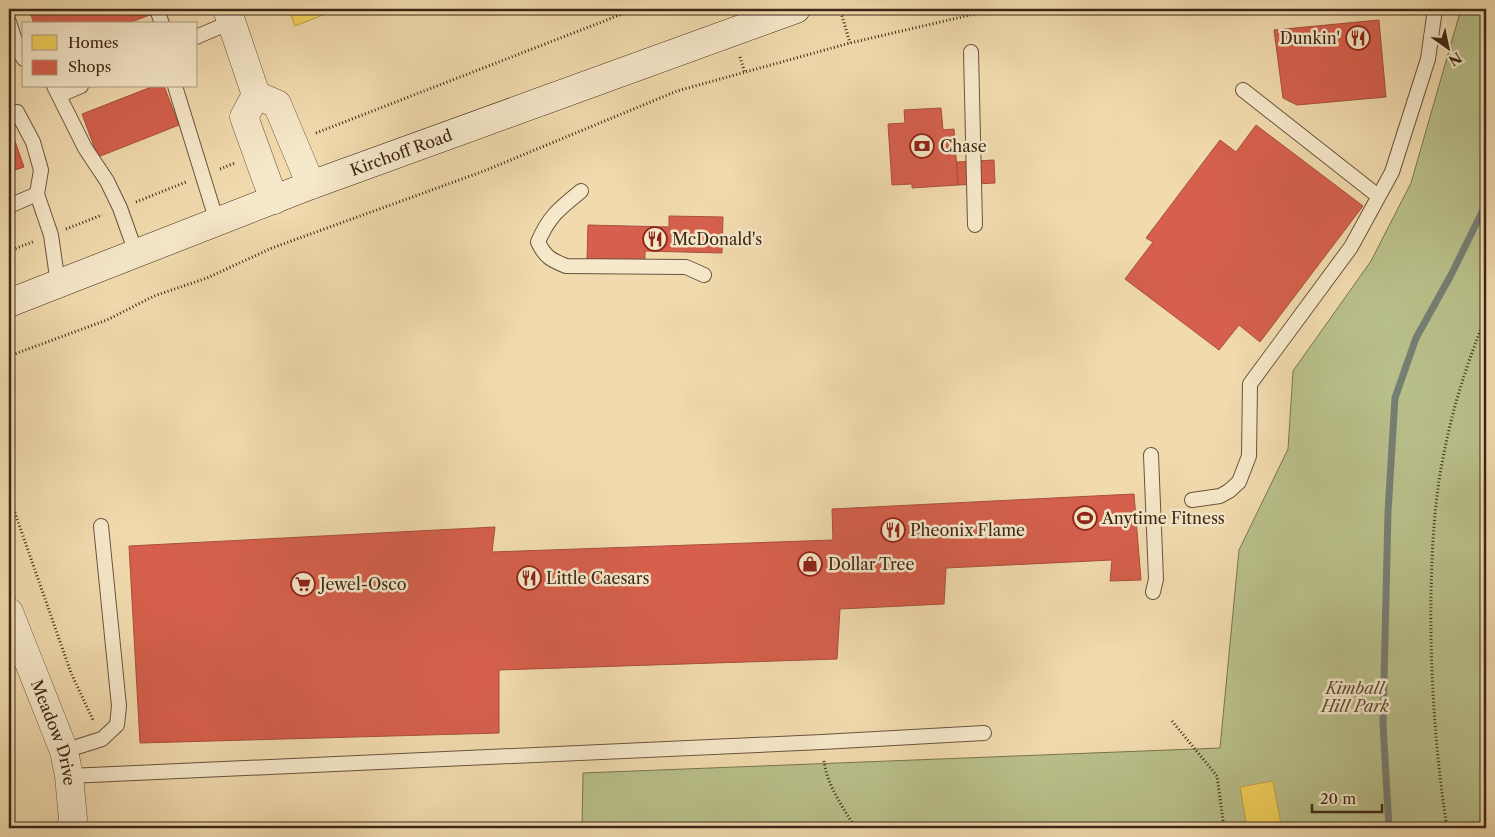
<svg xmlns="http://www.w3.org/2000/svg" width="1495" height="837" viewBox="0 0 1495 837" font-family="'Libre Caslon Text',serif">
  <rect width="100%" height="100%" fill="#f1dbae"/>
  <filter id="stains"><feTurbulence type="fractalNoise" baseFrequency=".004" numOctaves="4"/><feColorMatrix values="0 0 0 0 .2 0 0 0 0 .09 0 0 0 0 .02 0 0 0 .5 -.17"/></filter>
  <radialGradient id="worn" r=".72"><stop offset=".6" stop-color="#630" stop-opacity="0"/><stop offset="1" stop-color="#630" stop-opacity=".3"/></radialGradient>
  <path fill="#b9c08b" stroke="#7a7450" d="M1461,9H1486V828H582L583,773L1220,748L1239,550L1288,449L1293,371L1371,261L1411,183Z"/>
  <g fill="#f6d55c" stroke="#bea147">
    <path d="M289,9H338L295,26Z"/>
    <path d="M1273,781L1281,824L1247,828L1240,787Z"/>
  </g>
  <g fill="#d6604d" stroke="#a84f3c">
    <path d="M46,9H153L155,13L126,24H34L31,15Z"/>
    <path d="M1379,20L1386,97L1297,105L1283,98L1274,30Z"/>
    <path d="M154,86H164L179,125L98,157L82,114Z"/>
    <path d="M941,108L943,130L954,129L958,185L912,188V184L892,185L888,124L905,123L904,110Z"/>
    <path d="M9,124L24,167L9,172Z"/>
    <path d="M1256,125L1363,206L1260,342L1239,325L1219,350L1125,279L1153,242L1146,238L1220,140L1236,152Z"/>
    <path d="M994,160L995,183L958,185L957,162Z"/>
    <path d="M669,216L723,217L722,253L645,251V260L587,259L588,225L669,227Z"/>
    <path d="M1134,494L1141,580L1110,581L1112,560L946,568L944,604L840,609L837,659L499,670V733L140,743L129,546L495,527L492,552L833,540L832,509Z"/>
  </g>
  <g fill="none" stroke-linecap="round" stroke-linejoin="round">
    <path stroke="#767f74" stroke-width="7" d="M1389,828L1383,724L1388,512L1395,398L1416,338L1451,275L1486,204"/>
    <g stroke="#69543c" stroke-width="16">
      <g id="lane">
        <path d="M157,9L162,24"/>
        <path d="M9,22L18,50L24,59"/>
        <path d="M196,37L231,22"/>
        <path d="M971,52L975,225"/>
        <path d="M54,86L85,148L107,181L120,208L136,253"/>
        <path d="M175,86L217,222"/>
        <path d="M1243,90L1378,196"/>
        <path d="M60,95L81,86"/>
        <path d="M9,113L17,112L33,142L41,170L37,194L51,235L58,284"/>
        <path d="M581,191C560,208 549,216 538,242C545,257 551,260 566,266L686,267L704,275"/>
        <path d="M9,206L37,194"/>
        <path d="M1151,455L1156,579L1153,592"/>
        <path d="M1192,500L1220,496L1229,491L1239,482L1249,456L1250,384L1351,247L1392,172L1428,59L1435,9"/>
        <path d="M64,751L102,739L117,725L119,706L101,526"/>
        <path d="M69,776L822,742L984,733"/>
      </g>
    </g>
    <g stroke="#69543c" stroke-width="29">
      <g id="street">
        <path d="M227,9L256,95L277,104L311,185"/>
        <path d="M256,95L244,117L274,200"/>
        <path id="s1" d="M9,612L64,751L69,776L73,819L71,828"/>
      </g>
    </g>
    <g stroke="#3c2716" stroke-width="29">
      <g id="secondary">
        <path id="s2" d="M9,303L311,185L796,9"/>
      </g>
    </g>
    <g stroke="#3c2716" stroke-width="3" stroke-dasharray="1 2.5" stroke-linecap="butt">
      <path d="M840,9L850,43"/>
      <path d="M740,57L745,73"/>
      <path d="M316,133L635,9"/>
      <path d="M220,169L235,163"/>
      <path d="M136,202L186,182"/>
      <path d="M66,229L102,215"/>
      <path d="M9,251L35,241"/>
      <path d="M9,356L107,320L154,296L207,278L272,248L484,171L677,91L850,43L996,9"/>
      <path d="M9,496L71,673L94,722"/>
      <path d="M1172,721L1217,776L1224,828"/>
      <path d="M824,761C827,785 843,807 855,828"/>
      <path d="M1447,828C1435,750 1430,673 1431,594C1432,549 1434,503 1443,458C1452,410 1467,362 1486,317"/>
    </g>
    <use href="#lane" stroke="#f6e8ca" stroke-width="14"/>
    <use href="#street" stroke="#f6e8ca" stroke-width="28"/>
    <use href="#secondary" stroke="#f6e8ca" stroke-width="28"/>
  </g>
  <defs>
    <g id="restaurant-ring" transform="scale(1.25)"><circle r="9.5" fill="#f6e8ca" stroke="#8f2418" stroke-width="1.5"/><path d="M-5-6h1v4h1v-4h1v4h1v-4h1v5L-1.5 .5V6h-2V.5L-5-1ZM5-6V6H3V1.5H1.5Q1.5-4 5-6Z" fill="#8f2418"/></g>
    <g id="bank-ring" transform="scale(1.25)"><circle r="9.5" fill="#f6e8ca" stroke="#8f2418" stroke-width="1.5"/><path d="M-6-4H6V4H-6ZM0-2.3a2.3 2.3 0 1 0 0 4.6a2.3 2.3 0 1 0 0-4.6Z" fill="#8f2418"/></g>
    <g id="stadium-ring" transform="scale(1.25)"><circle r="9.5" fill="#f6e8ca" stroke="#8f2418" stroke-width="1.5"/><path d="M0-5a6.5 5 0 1 0 0 10a6.5 5 0 1 0 0-10ZM-3.5-1.8h7v3.6h-7Z" fill="#8f2418"/></g>
    <g id="shop-ring" transform="scale(1.25)"><circle r="9.5" fill="#f6e8ca" stroke="#8f2418" stroke-width="1.5"/><path d="M-5-2.5h2.3a2.7 3.5 0 0 1 5.4 0H5L5.5 6h-11ZM-1.5-2.5h3a1.5 2.3 0 0 0-3 0Z" fill="#8f2418"/></g>
    <g id="supermarket-ring" transform="scale(1.25)"><circle r="9.5" fill="#f6e8ca" stroke="#8f2418" stroke-width="1.5"/><path d="M-6-5.5h2.5l.6 2H6L4.5 2H-2.5L-4.4-4H-6ZM-1.5 3.2a1.3 1.3 0 1 0 .1 0ZM3 3.2a1.3 1.3 0 1 0 .1 0Z" fill="#8f2418"/></g>
  </defs>
  <g fill-rule="evenodd">
    <use href="#restaurant-ring" x="1358" y="38"/>
    <use href="#bank-ring" x="922" y="146"/>
    <use href="#restaurant-ring" x="655" y="239"/>
    <use href="#stadium-ring" x="1085" y="518"/>
    <use href="#restaurant-ring" x="893" y="530"/>
    <use href="#shop-ring" x="810" y="564"/>
    <use href="#restaurant-ring" x="529" y="578"/>
    <use href="#supermarket-ring" x="303" y="584"/>
  </g>
  <g text-anchor="middle" stroke-width="5" stroke-linejoin="round" paint-order="stroke">
    <g font-size="16" fill="#3c2716" stroke="#f6e8ca" text-anchor="start">
      <text x="1340" y="44" text-anchor="end">Dunkin'</text>
      <text x="940" y="152">Chase</text>
      <text x="672" y="245">McDonald's</text>
      <text x="1102" y="524">Anytime Fitness</text>
      <text x="910" y="536">Pheonix Flame</text>
      <text x="828" y="570">Dollar Tree</text>
      <text x="546" y="584">Little Caesars</text>
      <text x="320" y="590">Jewel-Osco</text>
    </g>
    <g font-size="16" fill="#3c2716" stroke="#f6e8ca">
      <text dy="6" stroke="none"><textPath href="#s2" startOffset="420">Kirchoff Road</textPath></text>
      <text dy="6" stroke="none"><textPath href="#s1" startOffset="129">Meadow Drive</textPath></text>
    </g>
    <g font-size="16" font-style="italic" fill="#5b4d33" stroke="#f6e8ca">
      <text x="1355" y="694">Kimball<tspan x="1355" dy="18">Hill Park</tspan></text>
    </g>
  </g>
  <rect width="1495" height="837" fill="none" stroke="#f1dbae" stroke-width="30"/>
  <rect x="10" y="10" width="1475" height="817" fill="none" stroke="#3c2716" stroke-width="2.5"/>
  <rect x="15" y="15" width="1465" height="807" fill="none" stroke="#3c2716"/>
  <rect x="22" y="22" width="175" height="65" fill="#f6e8ca" stroke="#ac9b82"/>
  <rect x="32" y="35" width="25" height="15" fill="#f6d55c" stroke="#ac9b82"/>
  <text x="68" y="48" font-size="15" fill="#3c2716">Homes</text>
  <rect x="32" y="60" width="25" height="15" fill="#d6604d" stroke="#ac9b82"/>
  <text x="68" y="72" font-size="15" fill="#3c2716">Shops</text>
  <g transform="translate(1448 48) rotate(147)" stroke="#f6e8ca" stroke-width="4" paint-order="stroke">
  <path d="M0-4L9 19L0 12L-9 19Z" fill="#3c2716"/>
  <text y="-8" font-size="14" font-weight="bold" text-anchor="middle" fill="#3c2716">N</text>
  </g>
  <path d="M1312 804v8h70v-8" fill="none" stroke="#3c2716" stroke-width="2.5"/>
  <text x="1320" y="804" font-size="15" fill="#3c2716" stroke="#f6e8ca" stroke-width="4" paint-order="stroke">20 m</text>
  <rect width="100%" height="100%" filter="url(#stains)"/>
  <rect width="100%" height="100%" fill="url(#worn)"/>
</svg>
